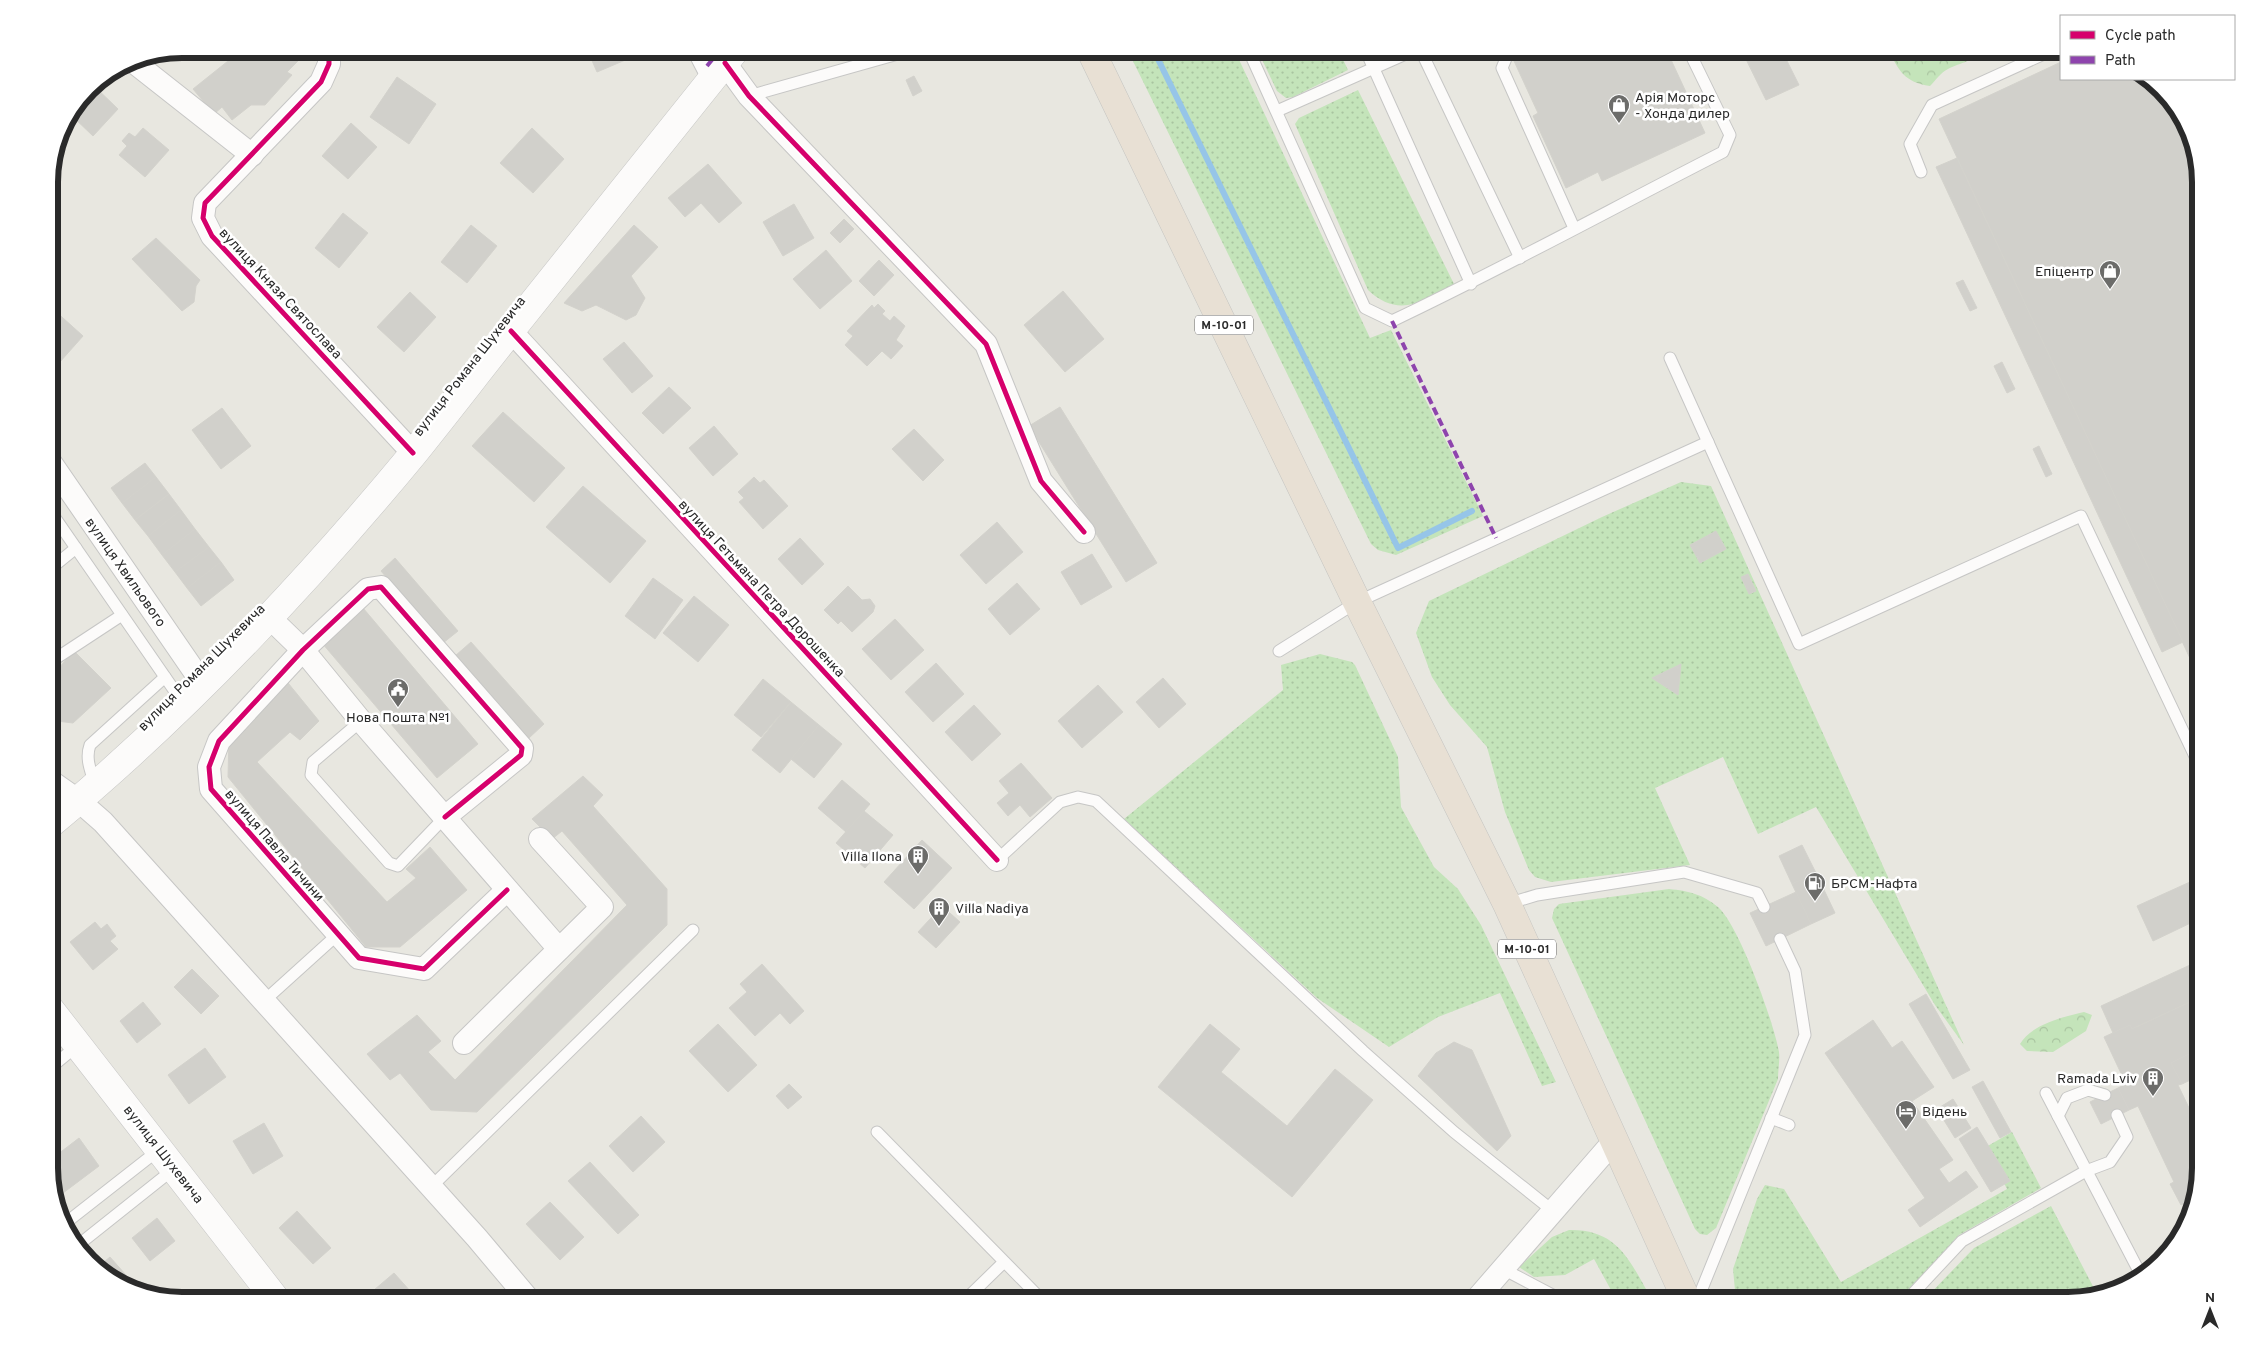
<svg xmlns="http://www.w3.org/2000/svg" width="2250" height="1350" viewBox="0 0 2250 1350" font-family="Overpass,sans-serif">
  <defs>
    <pattern id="grass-dots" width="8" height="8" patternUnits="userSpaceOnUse" patternTransform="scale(1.25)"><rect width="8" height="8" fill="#c4e4ba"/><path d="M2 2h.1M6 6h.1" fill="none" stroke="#a9c4a0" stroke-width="1.8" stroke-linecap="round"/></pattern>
    <pattern id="forest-crowns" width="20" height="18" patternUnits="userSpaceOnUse" patternTransform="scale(1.25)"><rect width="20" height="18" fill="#c4e4ba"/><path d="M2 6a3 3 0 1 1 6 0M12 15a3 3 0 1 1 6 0" fill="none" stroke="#a9c4a0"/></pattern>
  </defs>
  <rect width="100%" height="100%" fill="#e8e7e0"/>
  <g fill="url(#grass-dots)">
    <path d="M1127,49H1234L1370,338L1391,330L1483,516L1396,555L1378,550L1371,544Z"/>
    <path d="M1257,49H1338L1348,70L1293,97L1286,98L1277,91Z"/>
    <path d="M1358,90L1455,286C1422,301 1399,319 1368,290L1295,124L1299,118Z"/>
    <path d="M1681,482L1711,486L1964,1045L1935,1005L1816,807L1758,834L1723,757L1655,788L1690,865L1551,882L1535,877L1529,870L1505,812L1487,747L1450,705L1432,677L1416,633L1429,601L1602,517Z"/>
    <path d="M1320,654L1352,662L1355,665L1398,757L1401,807L1434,867L1458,889L1481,925L1556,1082L1542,1086L1500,993L1438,1017L1389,1047L1317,998L1124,819L1283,690L1281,665Z"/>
    <path d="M1669,889C1689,891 1702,894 1718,907C1739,925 1774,1023 1779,1052C1780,1060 1778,1070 1778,1079L1716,1228L1707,1235L1700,1234L1695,1229L1552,918L1554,909L1559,904Z"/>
    <path d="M2012,1132L2041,1188L1959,1235L1899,1301H1736L1733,1269L1757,1199L1765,1185L1784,1189L1841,1282L2007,1189L1986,1147Z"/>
    <path d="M2051,1206L2097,1294L2069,1301H1974L1951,1290L1943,1301H1923L1974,1248Z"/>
    <path d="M1569,1230C1620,1229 1630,1263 1653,1301H1617L1594,1259L1565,1275L1534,1277L1519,1267L1552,1237Z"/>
  </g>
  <g fill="url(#forest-crowns)">
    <path d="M1888,49H1983C1974,62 1961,62 1948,69C1941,72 1935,81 1930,86C1904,82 1899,71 1888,49Z"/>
    <path d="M2084,1012L2092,1015L2086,1031L2053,1052L2027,1051L2020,1044C2032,1024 2063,1017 2084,1012Z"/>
  </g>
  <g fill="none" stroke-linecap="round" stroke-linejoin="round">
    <path stroke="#96c5e8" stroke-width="6" d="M1153,49L1398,548L1472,511"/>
  </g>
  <g fill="#d1d0cb" stroke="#d3d2cc">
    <path d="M243,49H303L300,59L287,72L292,75L265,105H251L232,120L222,107L214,114L193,89Z"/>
    <path d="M587,49H626L630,58L597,72Z"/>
    <path d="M1539,49H1666L1705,133L1602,181L1598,172L1566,188L1533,116L1538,113L1514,61Z"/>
    <path d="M1741,49H1781L1799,85L1766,100Z"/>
    <path d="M2061,62V79H2148L2183,115L2201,173V682L1939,119Z"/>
    <path d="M914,76L922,91L913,96L906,80Z"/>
    <path d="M397,77L436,104L409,144L370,117Z"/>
    <path d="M92,84L118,109L93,136L70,114L88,87Z"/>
    <path d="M351,123L377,147L348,179L322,156Z"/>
    <path d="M143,128L169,150L145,177L119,155L127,146L122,141L129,133L135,137Z"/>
    <path d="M532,128L564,159L533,193L500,163Z"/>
    <path d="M1957,158L2183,642L2162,652L1936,167Z"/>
    <path d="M708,164L742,203L719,223L701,203L685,217L668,198Z"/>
    <path d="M794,204L814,238L783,256L763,222Z"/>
    <path d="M343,213L368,233L339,268L315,248Z"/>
    <path d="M844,219L854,229L840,243L830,233Z"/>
    <path d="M471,225L497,246L467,283L441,262Z"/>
    <path d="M634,225L658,247L631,276L645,298L636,315L626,320L596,305L582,311L564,303Z"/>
    <path d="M156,238L200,280L196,286L194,302L182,311L132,259Z"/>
    <path d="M826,250L852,281L820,309L793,279Z"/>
    <path d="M879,260L894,275L874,296L859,281Z"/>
    <path d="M1963,280L1977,308L1970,311L1956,283Z"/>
    <path d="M1063,291L1104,339L1065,372L1024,325Z"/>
    <path d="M410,292L436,317L404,352L377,327Z"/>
    <path d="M878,304L885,311L882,314L890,321L894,316L905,326L896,340L903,346L891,359L882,351L867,366L845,345L853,336L847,331L872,305L874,308Z"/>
    <path d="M53,309L83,336L59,363L49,354V313Z"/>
    <path d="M624,342L653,376L632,393L603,359Z"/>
    <path d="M2002,362L2015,389L2007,393L1994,366Z"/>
    <path d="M669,387L691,408L663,434L642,413Z"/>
    <path d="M1060,407L1157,563L1126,582L1029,426Z"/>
    <path d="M222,408L251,446L221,469L192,430Z"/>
    <path d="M503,412L565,468L534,502L472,446Z"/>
    <path d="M714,426L738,454L713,476L689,448Z"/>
    <path d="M914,429L944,460L923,481L892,449Z"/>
    <path d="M2039,446L2052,474L2046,477L2033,449Z"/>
    <path d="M145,463L156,477L122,503L111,488Z"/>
    <path d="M156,477L169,494L135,520L122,503Z"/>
    <path d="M754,477L760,483L764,480L788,506L763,529L739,502L744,498L738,492Z"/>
    <path d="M583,486L646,541L610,583L546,527Z"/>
    <path d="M169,494L181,510L148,536L135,520Z"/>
    <path d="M181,510L195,529L162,555L148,536Z"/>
    <path d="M997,522L1023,552L986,584L960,555Z"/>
    <path d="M195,529L209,547L175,572L162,555Z"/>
    <path d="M1716,531L1726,549L1700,563L1690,545Z"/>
    <path d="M800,538L824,564L802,585L778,559Z"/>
    <path d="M209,547L221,562L187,588L175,572Z"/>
    <path d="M1092,554L1112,587L1081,605L1061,572Z"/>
    <path d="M395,558L458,631L443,643L381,571Z"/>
    <path d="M221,562L234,580L201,606L187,588Z"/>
    <path d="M1748,574L1756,591L1749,594L1741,577Z"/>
    <path d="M653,578L683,600L655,639L625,616Z"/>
    <path d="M1017,583L1040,609L1010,635L988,609Z"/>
    <path d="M848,586L862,600L870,599L875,606L873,612L852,632L841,621L838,624L824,610Z"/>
    <path d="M694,596L729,625L698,662L663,633Z"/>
    <path d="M363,608L478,744L437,778L322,643Z"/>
    <path d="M895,619L924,650L891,680L862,649Z"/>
    <path d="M471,642L544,724L529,738L455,656Z"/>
    <path d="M74,651L111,688L73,723L49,720V661L57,670Z"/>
    <path d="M936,663L964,694L933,722L905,692Z"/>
    <path d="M1681,664L1678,695L1652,678Z"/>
    <path d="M284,678L319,721L300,740L290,732L257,762L387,902L416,878L406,869L430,847L467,890L400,947H366L228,777L229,736Z"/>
    <path d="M1163,678L1186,704L1159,728L1136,702Z"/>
    <path d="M763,679L791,702L761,737L734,715Z"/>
    <path d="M1098,685L1123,712L1082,748L1058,721Z"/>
    <path d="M791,702L819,725L780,773L752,750Z"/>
    <path d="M974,705L1001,734L972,761L945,732Z"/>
    <path d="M819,725L842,744L814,778L791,759Z"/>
    <path d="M1021,763L1052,798L1030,817L1020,805L1008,816L997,803L1009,793L999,781Z"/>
    <path d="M583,776L603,795L593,806L667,889V925L477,1112L431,1110L400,1073L390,1080L367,1054L417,1015L441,1041L428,1052L455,1080L627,905L562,831L552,839L532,819Z"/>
    <path d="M842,780L870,804L846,832L818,808Z"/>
    <path d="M864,811L893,835L865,868L836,843Z"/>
    <path d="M922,840L952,868L914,909L884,882Z"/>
    <path d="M1802,845L1816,873L1792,884L1779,856Z"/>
    <path d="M1816,873L1835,913L1811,924L1792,884Z"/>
    <path d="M2201,877V918L2153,941L2137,906Z"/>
    <path d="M1796,892L1811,924L1766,946L1750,913Z"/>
    <path d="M942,906L960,922L936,948L918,932Z"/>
    <path d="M95,922L101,929L107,924L116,936L110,941L118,949L93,970L70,942Z"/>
    <path d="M2201,960V1025L2190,1002L2132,1029L2130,1025L2113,1033L2101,1006Z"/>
    <path d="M762,964L804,1011L790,1024L780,1013L755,1036L729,1008L747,992L740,984Z"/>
    <path d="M192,969L219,996L201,1014L174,987Z"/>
    <path d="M1926,994L1970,1070L1953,1079L1909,1004Z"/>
    <path d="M143,1002L161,1024L137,1043L120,1021Z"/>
    <path d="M2190,1002L2201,1025V1048L2171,1063L2182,1084L2178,1085L2201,1133V1169L2193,1199L2181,1205L2170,1184L2174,1182L2138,1106L2129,1110L2118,1088L2126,1084L2104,1037L2130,1025L2132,1029Z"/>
    <path d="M1873,1020L1892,1048L1902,1041L1934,1087L1912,1101L1953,1160L1939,1169L1949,1183L1966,1171L1978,1187L1920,1227L1908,1210L1925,1198L1825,1053Z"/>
    <path d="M718,1024L757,1065L728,1092L689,1051Z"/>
    <path d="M1210,1024L1240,1049L1221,1072L1287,1126L1335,1069L1373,1100L1292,1197L1158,1087Z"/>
    <path d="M1454,1042L1472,1050L1511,1136L1497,1151L1418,1076L1436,1053Z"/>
    <path d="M205,1048L226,1077L189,1104L168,1075Z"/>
    <path d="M2201,1048V1075L2182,1084L2171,1063Z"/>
    <path d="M1983,1081L2011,1132L2000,1138L1972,1087Z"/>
    <path d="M789,1084L802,1097L788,1109L776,1096Z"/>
    <path d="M2118,1088L2129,1110L2101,1124L2090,1102Z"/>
    <path d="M1953,1099L1971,1128L1955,1138L1937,1109Z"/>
    <path d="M49,1105L57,1113L49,1121Z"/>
    <path d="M641,1116L665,1142L633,1172L609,1146Z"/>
    <path d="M264,1123L283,1156L253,1174L233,1141Z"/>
    <path d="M1977,1127L2010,1181L1991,1192L1959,1139Z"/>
    <path d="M79,1138L99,1166L63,1193L49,1175V1161Z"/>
    <path d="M590,1162L639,1215L618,1234L568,1181Z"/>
    <path d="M550,1202L584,1237L560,1260L526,1224Z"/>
    <path d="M297,1211L331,1248L313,1264L279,1228Z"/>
    <path d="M157,1218L175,1241L150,1261L132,1238Z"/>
    <path d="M110,1257L133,1283L128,1287L115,1283L98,1267Z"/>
    <path d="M394,1273L411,1292L400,1301H372L367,1296Z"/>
  </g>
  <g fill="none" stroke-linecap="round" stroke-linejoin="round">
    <g stroke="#c6c6c5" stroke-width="13">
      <g id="lane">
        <path d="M1248,49L1365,308L1392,321C1504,268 1613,208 1723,152L1730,135L1688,49"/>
        <path d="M1365,49L1471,284"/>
        <path d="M1420,49L1520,258"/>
        <path d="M1523,49L1507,56L1502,68L1574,228"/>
        <path d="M749,96L912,50"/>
        <path d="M1277,111L1417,49"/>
        <path d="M1921,172L1910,144L1932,105L2055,49"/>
        <path d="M1670,358L1799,644L2081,516L2201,769"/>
        <path d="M49,509L183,703"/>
        <path d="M49,570L76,548"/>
        <path d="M1279,651L1357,602L1708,442"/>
        <path d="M49,658L52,661L122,615"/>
        <path d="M361,721L313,762L311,775L389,863L398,866L445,817"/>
        <path d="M95,785C91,771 85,759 90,745L165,677"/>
        <path d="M997,860L1060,802L1078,797L1096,801L1363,1051L1454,1132L1553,1211"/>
        <path d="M1507,904L1537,895L1684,872L1757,893L1764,907"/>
        <path d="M264,1001L337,935"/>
        <path d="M49,1069L78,1045"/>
        <path d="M2046,1093L2142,1277"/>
        <path d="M2058,1116L2067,1098L2088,1090L2105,1095"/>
        <path d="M1771,1118L1789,1125"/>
        <path d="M877,1132L1043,1301"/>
        <path d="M431,1187L693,930"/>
        <path d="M63,1225L160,1149"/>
        <path d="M77,1246L175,1168"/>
        <path d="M1503,1269L1564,1301"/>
        <path d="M964,1301L1004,1262"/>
        <path d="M1697,1301L1805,1035L1795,971L1780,939"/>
        <path d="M1906,1301L1962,1241L2086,1171L2110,1162L2127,1137L2117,1115"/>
      </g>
    </g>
    <g stroke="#c6c6c5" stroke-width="24">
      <g id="street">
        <path d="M329,49V64L321,82L205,203L203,218L212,236L413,453"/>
        <path d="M698,49L713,78"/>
        <path d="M130,59L252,155"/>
        <path d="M725,63L749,96L986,344L1041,481L1084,532"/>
        <path d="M511,331L997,860"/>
        <path d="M49,460L203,684"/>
        <path d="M269,617L303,650L361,721L559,949"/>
        <path d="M49,780L79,801L103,822L477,1238L530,1301"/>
        <path d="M445,817L521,755L522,748L381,587L368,589L303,650L219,741L209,767L211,789L359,958L424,969L507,890"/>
        <path d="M464,1043L602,907L540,839"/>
        <path d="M1475,1301L1614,1141"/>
      </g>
    </g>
    <g stroke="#c6c6c5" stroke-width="29">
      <g id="secondary">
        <path d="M49,825C182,715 304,586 414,453C451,407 487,360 524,314C595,225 666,137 736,49"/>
        <path d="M49,1008L277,1301"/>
      </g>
    </g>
    <g stroke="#c4c4c1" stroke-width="29">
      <path id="highway" d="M1090,49L1357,602L1507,904L1687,1301"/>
    </g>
    <use href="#lane" stroke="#fcfbfa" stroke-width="11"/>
    <use href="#street" stroke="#fcfbfa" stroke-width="22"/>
    <use href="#secondary" stroke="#fcfbfa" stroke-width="28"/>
    <use href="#highway" stroke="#e8e0d4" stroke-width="28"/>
    <g stroke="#8e44ad" stroke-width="4" stroke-dasharray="8 4" stroke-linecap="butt">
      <path d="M707,66L721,49"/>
      <path d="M1392,321L1496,538"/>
    </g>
    <g stroke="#fff" stroke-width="8">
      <g id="cycleway">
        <path d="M329,49V64L321,82L205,203L203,218L212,236L413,453"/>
        <path d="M725,63L749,96L986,344L1041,481L1084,532"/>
        <path d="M511,331L997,860"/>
        <path d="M445,817L521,755L522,748L381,587L368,589L303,650L219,741L209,767L211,789L359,958L424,969L507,890"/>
      </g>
    </g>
    <use href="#cycleway" stroke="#d6006c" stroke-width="5"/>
  </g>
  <defs>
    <g id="shop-pin" transform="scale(1.125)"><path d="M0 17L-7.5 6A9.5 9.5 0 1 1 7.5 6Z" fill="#6c6c6a" stroke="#fff"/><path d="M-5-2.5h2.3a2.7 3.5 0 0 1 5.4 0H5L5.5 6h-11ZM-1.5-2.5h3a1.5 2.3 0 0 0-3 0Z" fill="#fff"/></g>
    <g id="civic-pin" transform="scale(1.125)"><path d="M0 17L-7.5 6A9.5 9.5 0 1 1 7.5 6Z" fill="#6c6c6a" stroke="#fff"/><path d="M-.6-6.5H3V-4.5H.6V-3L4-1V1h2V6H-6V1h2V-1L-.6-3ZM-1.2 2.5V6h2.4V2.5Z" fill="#fff"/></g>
    <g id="building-pin" transform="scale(1.125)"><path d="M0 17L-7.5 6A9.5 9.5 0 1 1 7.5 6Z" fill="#6c6c6a" stroke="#fff"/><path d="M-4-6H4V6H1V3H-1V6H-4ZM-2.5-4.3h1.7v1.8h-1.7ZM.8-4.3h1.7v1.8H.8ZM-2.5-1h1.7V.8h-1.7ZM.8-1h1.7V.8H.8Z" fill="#fff"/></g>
    <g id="fuel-pin" transform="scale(1.125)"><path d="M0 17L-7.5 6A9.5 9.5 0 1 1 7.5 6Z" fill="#6c6c6a" stroke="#fff"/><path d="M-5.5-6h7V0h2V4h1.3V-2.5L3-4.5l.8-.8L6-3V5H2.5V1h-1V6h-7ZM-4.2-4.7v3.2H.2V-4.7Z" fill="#fff"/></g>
    <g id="hotel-pin" transform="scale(1.125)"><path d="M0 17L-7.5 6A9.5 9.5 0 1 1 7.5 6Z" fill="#6c6c6a" stroke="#fff"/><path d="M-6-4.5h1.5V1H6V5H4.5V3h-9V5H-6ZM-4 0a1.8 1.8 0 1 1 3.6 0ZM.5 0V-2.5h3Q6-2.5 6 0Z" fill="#fff"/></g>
  </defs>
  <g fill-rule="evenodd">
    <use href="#shop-pin" x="1619" y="105"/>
    <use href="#shop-pin" x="2110" y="271"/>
    <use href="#civic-pin" x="398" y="689"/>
    <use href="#building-pin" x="918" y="856"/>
    <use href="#fuel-pin" x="1815" y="883"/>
    <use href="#building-pin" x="939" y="908"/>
    <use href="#building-pin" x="2153" y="1078"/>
    <use href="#hotel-pin" x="1906" y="1111"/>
  </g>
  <g text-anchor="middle" stroke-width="5" stroke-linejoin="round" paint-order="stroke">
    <g fill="#fff" stroke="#6a6a6a" stroke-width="1">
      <rect x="1195" y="315.5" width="58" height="19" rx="4"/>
      <rect x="1498" y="939.5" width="58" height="19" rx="4"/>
    </g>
    <g font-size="12" font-weight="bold" fill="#2a2a2a">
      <text x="1224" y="329">М-10-01</text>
      <text x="1527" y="953">М-10-01</text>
    </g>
    <g font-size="14" fill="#2a2a2a" stroke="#fff" text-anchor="start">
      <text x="1635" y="102">Арія Моторс<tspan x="1635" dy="16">- Хонда дилер</tspan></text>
      <text x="2094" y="276" text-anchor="end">Епіцентр</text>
      <text x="398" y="722" text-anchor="middle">Нова Пошта №1</text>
      <text x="902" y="861" text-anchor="end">Villa Ilona</text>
      <text x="1831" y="888">БРСМ-Нафта</text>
      <text x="955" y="913">Villa Nadiya</text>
      <text x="2137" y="1083" text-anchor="end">Ramada Lviv</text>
      <text x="1922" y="1116">Відень</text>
    </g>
    <g font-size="14" fill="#2a2a2a" stroke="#fff">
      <text transform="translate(281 293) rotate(47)" y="5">вулиця Князя Святослава</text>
      <text transform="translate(469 366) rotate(-52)" y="5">вулиця Романа Шухевича</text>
      <text transform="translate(126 572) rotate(55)" y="5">вулиця Хвильового</text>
      <text transform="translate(762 588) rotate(47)" y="5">вулиця Гетьмана Петра Дорошенка</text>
      <text transform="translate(201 667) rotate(-45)" y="5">вулиця Романа Шухевича</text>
      <text transform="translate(275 845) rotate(49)" y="5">вулиця Павла Тичини</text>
      <text transform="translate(164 1154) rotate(52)" y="5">вулиця Шухевича</text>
    </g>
  </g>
  <path d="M0 0H2250V1350H0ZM182 58H2068A124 124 0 0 1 2192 182V1168A124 124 0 0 1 2068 1292H182A124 124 0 0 1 58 1168V182A124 124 0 0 1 182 58Z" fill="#fff" fill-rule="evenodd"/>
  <path fill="none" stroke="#2a2a2a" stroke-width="6" d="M182 58H2068A124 124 0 0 1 2192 182V1168A124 124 0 0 1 2068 1292H182A124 124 0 0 1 58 1168V182A124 124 0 0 1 182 58Z"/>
  <rect x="2060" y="15" width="175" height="65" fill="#ffffff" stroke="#aaaaaa"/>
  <rect x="2070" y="31" width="25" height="8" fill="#d6006c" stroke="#aaaaaa"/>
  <text x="2105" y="40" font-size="15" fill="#2a2a2a">Cycle path</text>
  <rect x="2070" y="56" width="25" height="8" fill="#8e44ad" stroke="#aaaaaa"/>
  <text x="2105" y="65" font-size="15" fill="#2a2a2a">Path</text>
  <g transform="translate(2210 1310)" stroke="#ffffff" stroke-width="4" paint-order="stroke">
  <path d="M0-4L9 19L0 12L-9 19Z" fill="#2a2a2a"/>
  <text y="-8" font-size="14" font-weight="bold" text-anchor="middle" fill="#2a2a2a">N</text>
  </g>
</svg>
